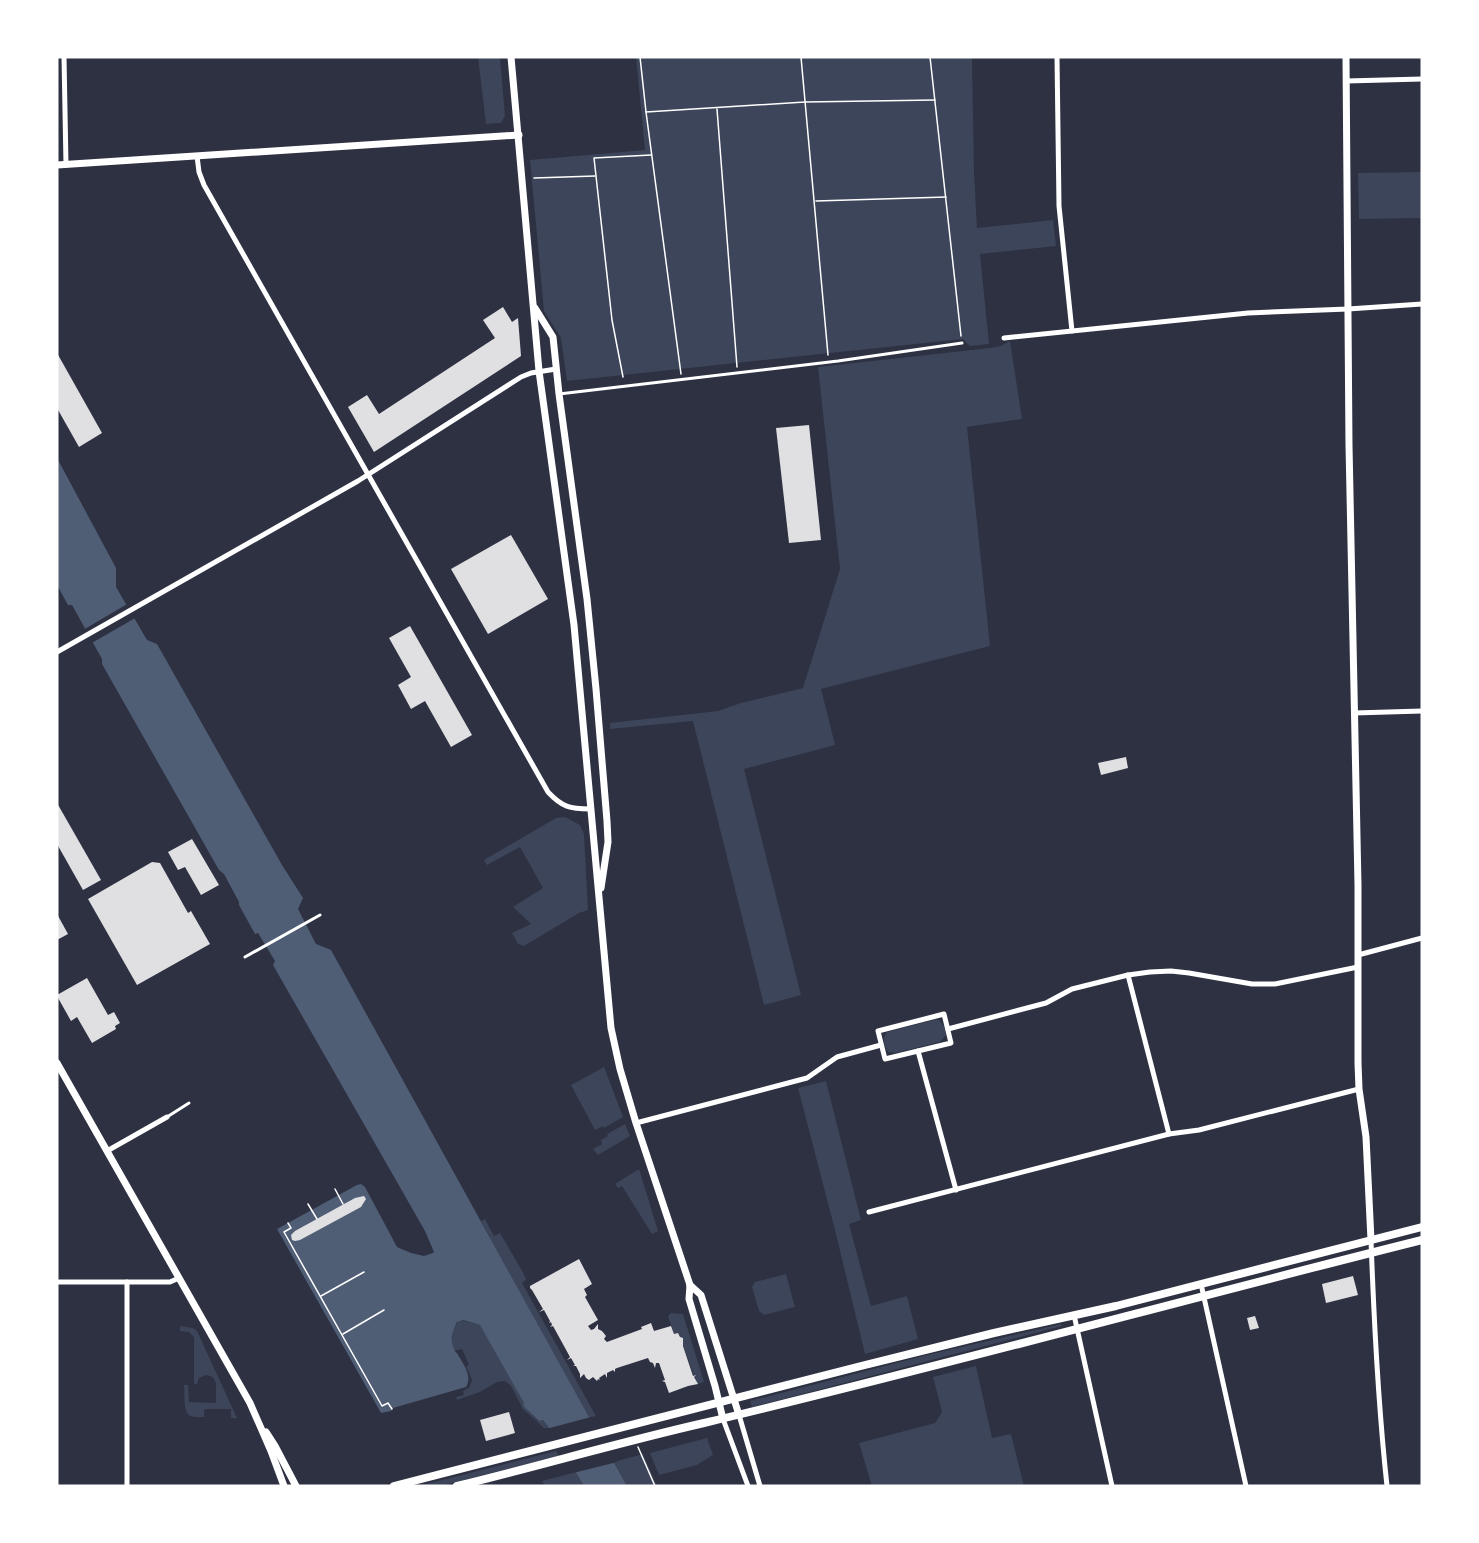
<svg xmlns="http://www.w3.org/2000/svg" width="1479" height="1543" viewBox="0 0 1479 1543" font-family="Georgia,serif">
  <rect width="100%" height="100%" fill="#2d3142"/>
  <g fill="#3c4559">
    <path d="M478,57H500L505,116L501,123L486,124Z"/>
    <path d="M636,57H972L974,172L977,228L1053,220L1056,246L980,254L989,344L970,346L963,339L567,381L561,338L544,311L530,160L645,150Z"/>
    <path d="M1422,172V218L1359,219L1358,173Z"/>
    <path d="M1010,341L1022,419L967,427L990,646L821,689L835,745L744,769L801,995L764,1005L693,721L610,729V723L718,711L741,703L803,688L840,569L818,367L990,348L1001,346Z"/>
    <path d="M565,817L580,825L584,834L588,910L579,913L524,946L518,944L512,933L531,924L513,907L543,888L520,847L487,865L484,860L556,818Z"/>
    <path d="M934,1020H939L944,1026L946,1035L940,1042L895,1053L888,1052C884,1046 882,1038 887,1032Z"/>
    <path d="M604,1067L623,1117L604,1128L603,1126L595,1130L571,1085Z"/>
    <path d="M826,1081L861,1220L849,1224L871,1306L907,1296L918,1339L865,1354L835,1230L798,1088Z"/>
    <path d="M625,1124L630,1136L598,1155L593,1149L602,1144L601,1140L608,1136L607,1134Z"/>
    <path d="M639,1169L658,1231L652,1234L622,1186L618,1188L615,1184Z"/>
    <path d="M485,1219L494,1236L500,1233L524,1274L526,1280L522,1283L596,1416L588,1418L481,1221Z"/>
    <path d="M786,1274L795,1307L764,1315L759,1311L752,1287L755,1282Z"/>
    <path d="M671,1313L683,1314L704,1382L697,1384L679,1334L678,1333L674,1334L668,1316Z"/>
    <path d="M460,1320L481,1325L524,1403L523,1406L538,1421L543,1420L549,1428H544L523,1409L511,1386L505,1381L497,1382L480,1392L457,1400L456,1397L464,1395L463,1391L469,1388L472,1380L466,1366L469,1365L462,1349L454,1351C453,1349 451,1344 451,1342C450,1335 455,1324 460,1320Z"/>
    <path d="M1061,1324L1062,1326L752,1407L750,1401L927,1355Z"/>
    <path d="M180,1326L193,1328L197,1331L237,1418H231V1409H206L204,1410V1417C200,1417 192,1418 189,1415C183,1411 185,1392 184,1385H188L189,1402L216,1403V1383L213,1377L206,1375L199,1378L197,1384H194V1337L189,1332L180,1331Z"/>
    <path d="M976,1366L992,1438L1011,1434L1024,1486H872L859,1443L935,1423L942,1412L933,1377Z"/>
    <path d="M707,1438L713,1455L697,1465L659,1475L650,1453Z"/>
    <path d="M556,1451L559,1456L440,1486H419Z"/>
    <path d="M643,1454L657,1486H627L614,1462Z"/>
    <path d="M576,1472L584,1486H545L542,1481Z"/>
  </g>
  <path fill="#4f5d75" d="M57,458L116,568V587L147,640L157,644L282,865L303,898L298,909L316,944L331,950L627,1486H584L549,1428L543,1420L539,1421L523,1406L524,1403L480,1325L463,1320L457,1322C451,1335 449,1340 456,1353H457C463,1364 473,1376 466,1387L393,1408L391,1411L381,1413L277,1229L357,1185L361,1184L365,1187L397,1247L411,1253L424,1256L433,1253L434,1252L425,1231L273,965L275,961L258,933L255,934L239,905V902L224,874L219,870L102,664V659L72,605H68L57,585Z"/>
  <g fill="#2d3142">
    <path d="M129,603L137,617L90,644L83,630Z"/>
    <path d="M591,1417L617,1462L573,1473L546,1429Z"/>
  </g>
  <g fill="#e0e0e3">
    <path d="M503,307L512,322L518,318L521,356L374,452L348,407L367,395L379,414L495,338L483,320Z"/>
    <path d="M57,353L102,433L79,447L57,408Z"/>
    <path d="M809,425L821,540L789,543L776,428Z"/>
    <path d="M511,535L548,599L488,634L451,569Z"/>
    <path d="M410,626L472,735L451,747L425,701L411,709L398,685L411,677L389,638Z"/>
    <path d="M1126,757L1128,768L1101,775L1098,763Z"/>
    <path d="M57,803L101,880L83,890L57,844Z"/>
    <path d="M192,839L219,885L201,895L185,867L178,870L168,852Z"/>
    <path d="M152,862L160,863L188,913L191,911L210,944L137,985L88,899Z"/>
    <path d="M57,914L68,934L57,940Z"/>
    <path d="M87,978L108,1015L114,1012L120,1023L115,1026L116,1029L92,1043L77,1017L71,1021L57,996V995Z"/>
    <path d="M364,1196L366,1199L361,1207L300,1240L295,1241L292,1240L291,1235L295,1231L355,1198Z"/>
    <path d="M579,1259L592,1284L584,1289L587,1295L585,1297L598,1320L588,1326L591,1330L594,1329L598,1324V1329L602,1331L606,1336L604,1339L607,1342L642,1329L641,1327L651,1323L654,1331L671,1326L674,1334L678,1333L680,1337L683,1338V1346L693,1376L696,1375L694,1377L698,1384L688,1386L669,1393L665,1382L662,1381L665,1380L659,1363H656L655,1368L653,1363L650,1362L648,1358L617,1368L615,1369V1372L613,1370L607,1373V1378L605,1374L599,1378L600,1380L598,1379L597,1381L593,1377L589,1380L586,1378L584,1374L580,1378V1374L576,1366H573L575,1365L571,1358L567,1360L570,1357L553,1326L550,1327L552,1325L551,1322L549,1323L550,1321L544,1310L539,1312L543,1309L532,1290L530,1288V1286Z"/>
    <path d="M1353,1276L1358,1295L1326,1303L1322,1284Z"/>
    <path d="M1255,1316L1259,1328L1250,1330L1247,1318Z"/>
    <path d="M509,1412L515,1433L486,1441L480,1420Z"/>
  </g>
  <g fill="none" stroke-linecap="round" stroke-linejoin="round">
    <g stroke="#fff" stroke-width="1.5">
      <path d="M640,57L646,112L681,374"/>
      <path d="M801,57L828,355"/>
      <path d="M930,57L961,336"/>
      <path d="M717,109L737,367"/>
      <path d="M646,112L805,102L935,100"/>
      <path d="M534,178L595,176"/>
      <path d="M816,201L946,197"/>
      <path d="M623,377L612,320L594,158L651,155"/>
      <path d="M335,1189L343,1204"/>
      <path d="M308,1204L317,1219"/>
      <path d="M288,1223L291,1228L284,1232L382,1406L388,1403L392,1409"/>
      <path d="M321,1296L364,1272"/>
      <path d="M343,1334L384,1310"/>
      <path d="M638,1447L655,1486"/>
    </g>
    <g stroke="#fff" stroke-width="3">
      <path d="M559,394L838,361L962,343"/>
      <path d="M245,957L320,915"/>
      <path d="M167,1117L189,1103"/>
    </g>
    <g stroke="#fff" stroke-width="5">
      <path d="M64,57L66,165"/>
      <path d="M1057,57L1059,206L1072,331"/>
      <path d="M1346,81L1422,79"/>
      <path d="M197,156L199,172L204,185L548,792C562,807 570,809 590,809"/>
      <path d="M1004,338L1248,313L1348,309L1422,304"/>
      <path d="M57,652L358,481L521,377L531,373L556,369"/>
      <path d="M1354,713L1422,711"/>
      <path d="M1358,955L1422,938"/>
      <path d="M1128,975L1169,1134"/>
      <path d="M944,1014L951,1043L885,1059L878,1031Z"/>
      <path d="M948,1029L1046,1003L1072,989L1128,975L1150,972L1171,971L1189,973L1252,984H1275L1358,967"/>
      <path d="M918,1051L956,1190"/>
      <path d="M636,1123L807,1078L837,1057L881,1045"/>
      <path d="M107,1151L167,1117"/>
      <path d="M869,1212L1169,1134L1199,1130L1359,1089"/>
      <path d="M1371,1240C1374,1323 1378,1404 1387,1486"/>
      <path d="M57,1282H170L179,1278"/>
      <path d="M127,1282V1486"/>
      <path d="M1201,1284L1246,1486"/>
      <path d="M1074,1315L1112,1486"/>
      <path d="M739,1415L760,1486"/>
      <path d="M723,1419L748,1486"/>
    </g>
    <g stroke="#fff" stroke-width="7">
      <path d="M511,57L539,371L574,625L611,1028L620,1069L636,1123L690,1285L689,1299L715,1386L723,1419"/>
      <path d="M1346,57L1349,445L1358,885V1063L1359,1089L1366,1137L1371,1240"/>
      <path d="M57,165L519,135"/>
      <path d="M535,308L553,337L559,394L587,599L596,689L607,821L608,842L601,888"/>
      <path d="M57,1063L250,1403L271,1451L284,1486"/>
      <path d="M690,1285L701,1295L739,1415"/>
      <path d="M266,1432L275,1446L296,1486"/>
    </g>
    <g stroke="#fff" stroke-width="8">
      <path d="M394,1486L861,1366L994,1333L1116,1306L1422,1227"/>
      <path d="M457,1486C539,1466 621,1442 704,1423C944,1366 1182,1300 1422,1240"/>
    </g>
  </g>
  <rect width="1479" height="1543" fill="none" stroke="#ffffff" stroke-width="117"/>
</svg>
